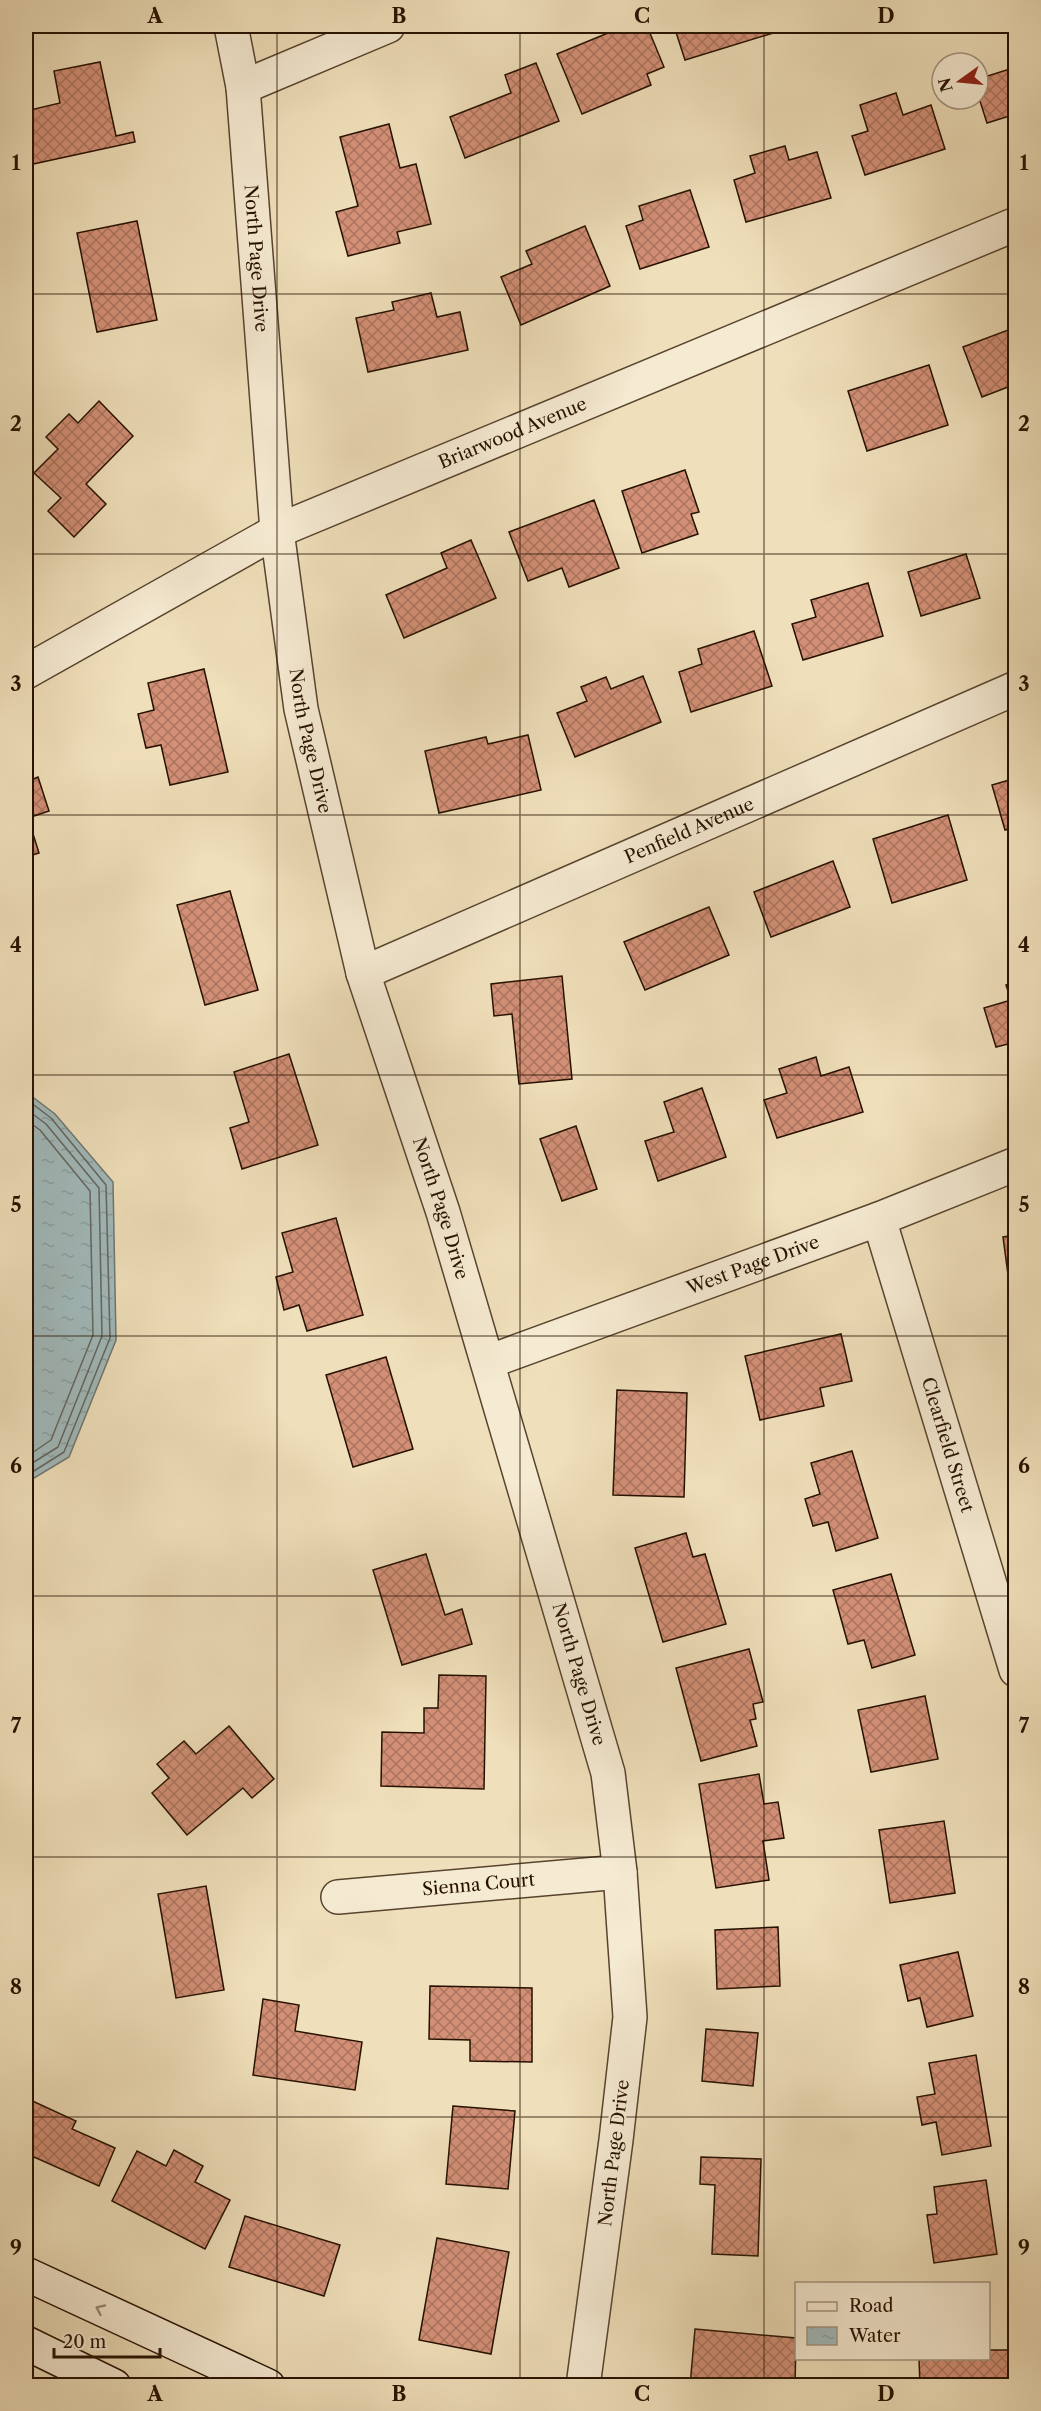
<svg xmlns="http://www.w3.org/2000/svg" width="1041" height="2411" viewBox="0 0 1041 2411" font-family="'Libre Caslon Text',serif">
  <defs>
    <pattern id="water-ripples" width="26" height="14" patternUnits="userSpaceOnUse" patternTransform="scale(1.5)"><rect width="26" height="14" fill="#a0b9bb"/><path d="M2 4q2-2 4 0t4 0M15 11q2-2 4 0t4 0" fill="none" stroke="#8a9e9f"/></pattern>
    <pattern id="building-cross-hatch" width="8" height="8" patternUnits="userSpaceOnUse" patternTransform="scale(1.5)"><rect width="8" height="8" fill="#d39077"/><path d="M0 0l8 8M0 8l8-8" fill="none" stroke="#ab745f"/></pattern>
  </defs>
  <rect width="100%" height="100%" fill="#efdfba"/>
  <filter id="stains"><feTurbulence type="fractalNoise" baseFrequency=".00333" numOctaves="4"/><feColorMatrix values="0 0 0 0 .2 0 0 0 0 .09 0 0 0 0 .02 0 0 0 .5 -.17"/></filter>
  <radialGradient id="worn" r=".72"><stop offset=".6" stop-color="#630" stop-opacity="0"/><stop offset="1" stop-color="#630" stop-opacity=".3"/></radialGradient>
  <path fill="url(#water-ripples)" stroke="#6f7670" stroke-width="1.5" d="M26,1092L55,1114L113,1182L116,1340L69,1457L26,1483Z"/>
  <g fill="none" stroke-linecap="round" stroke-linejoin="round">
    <g stroke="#63655e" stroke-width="1.5">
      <path d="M26,1099L51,1118L106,1185L110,1338L64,1452L26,1476"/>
      <path d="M26,1109L46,1124L99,1188L102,1336L58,1447L26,1467"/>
      <path d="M26,1120L40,1130L90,1191L93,1335L51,1440L26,1457"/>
    </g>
  </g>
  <g fill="url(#building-cross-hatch)" stroke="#261100" stroke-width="1.5">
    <path d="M625,26H647L664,67L647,74L651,85L582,114L557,54Z"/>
    <path d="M674,26H782L783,30L685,60Z"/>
    <path d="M100,62L116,136L133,132L135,142L33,164L26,128V111L60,103L54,71Z"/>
    <path d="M536,63L559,121L465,158L450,117L511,93L505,75Z"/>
    <path d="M1016,67V114L987,123L978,95V79Z"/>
    <path d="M896,93L903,115L931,105L945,149L865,175L852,136L868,131L860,105Z"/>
    <path d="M389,124L400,168L416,164L431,224L397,232L400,243L348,256L336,212L358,206L340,137Z"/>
    <path d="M785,146L789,160L817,152L831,198L746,222L734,180L755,173L750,156Z"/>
    <path d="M690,190L709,247L640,269L626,226L643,220L639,206Z"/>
    <path d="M137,221L157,320L97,332L77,233Z"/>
    <path d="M585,226L610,286L521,325L501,277L532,264L526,251Z"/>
    <path d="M431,293L437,317L460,312L468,350L368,372L356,318L394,310L392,302Z"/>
    <path d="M1016,327V384L982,397L963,347Z"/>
    <path d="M929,365L948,425L867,451L848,391Z"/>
    <path d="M99,401L133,436L86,484L106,504L74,537L48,511L61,498L34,473L58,449L46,437L69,414L78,423Z"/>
    <path d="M685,470L699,512L691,514L698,534L642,553L622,491Z"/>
    <path d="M594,500L619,568L569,587L562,568L528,581L509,532Z"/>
    <path d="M471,540L496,598L404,638L386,595L447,568L441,553Z"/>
    <path d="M966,554L980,598L921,616L908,572Z"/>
    <path d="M868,583L883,636L803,660L792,624L816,617L811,600Z"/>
    <path d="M754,631L772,686L691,712L679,672L702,664L698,649Z"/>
    <path d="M204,669L228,772L170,785L161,745L146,748L138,714L154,710L148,683Z"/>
    <path d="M643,676L661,722L575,757L557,713L587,701L581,687L606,677L611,689Z"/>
    <path d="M528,735L541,790L439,813L425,751L486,737L488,744Z"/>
    <path d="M38,777L49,811L28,818L39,853L26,857V782Z"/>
    <path d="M1016,778V827L1005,830L992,785Z"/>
    <path d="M948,815L967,880L892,903L873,839Z"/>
    <path d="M833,861L850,907L771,937L754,892Z"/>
    <path d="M230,891L258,990L205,1005L177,905Z"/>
    <path d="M709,907L729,955L645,990L624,942Z"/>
    <path d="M562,976L572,1079L519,1084L512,1014L494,1016L491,984Z"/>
    <path d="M1016,982V1042L996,1047L984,1008L1011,1000L1006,985Z"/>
    <path d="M289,1054L318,1145L242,1169L230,1128L249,1122L234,1072Z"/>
    <path d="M816,1057L821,1076L849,1067L863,1112L777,1138L764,1100L787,1093L779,1069Z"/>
    <path d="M702,1088L726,1157L658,1181L645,1141L674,1132L664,1102Z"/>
    <path d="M576,1126L597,1189L562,1201L540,1139Z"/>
    <path d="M336,1218L363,1315L307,1331L299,1305L284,1310L276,1277L293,1272L282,1233Z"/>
    <path d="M1016,1235V1296L1011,1297L1003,1237Z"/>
    <path d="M841,1334L852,1381L820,1388L824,1406L760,1420L745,1356Z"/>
    <path d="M386,1357L413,1449L353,1467L326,1375Z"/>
    <path d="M617,1390L687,1393L684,1497L613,1495Z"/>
    <path d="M852,1451L878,1538L836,1551L828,1522L813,1526L805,1499L820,1494L811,1463Z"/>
    <path d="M686,1533L693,1557L705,1554L726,1624L663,1642L635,1548Z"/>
    <path d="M426,1554L445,1615L462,1609L472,1644L402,1665L373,1570Z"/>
    <path d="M891,1574L915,1655L872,1668L864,1640L848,1644L833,1590Z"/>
    <path d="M749,1649L763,1702L753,1704L756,1719L750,1720L757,1746L701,1761L676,1668Z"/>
    <path d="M439,1675L486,1676L484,1789L381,1786L382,1732L424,1733V1708H438Z"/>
    <path d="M925,1696L938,1759L871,1772L858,1710Z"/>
    <path d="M229,1726L274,1779L252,1798L243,1788L187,1835L152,1793L169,1778L157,1764L184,1741L196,1754Z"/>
    <path d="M759,1774L764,1804L778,1802L784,1838L763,1841L769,1880L716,1888L699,1784Z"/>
    <path d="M944,1821L955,1893L890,1903L879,1830Z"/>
    <path d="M206,1886L224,1990L176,1998L158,1894Z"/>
    <path d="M778,1927L780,1986L717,1989L715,1930Z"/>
    <path d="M958,1952L973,2016L927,2027L920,1998L908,2001L900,1965Z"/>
    <path d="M430,1986L532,1988V2062L470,2061V2040L429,2039Z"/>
    <path d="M263,1999L299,2005L295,2031L362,2042L355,2090L253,2075Z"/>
    <path d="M706,2029L758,2033L753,2086L702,2081Z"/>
    <path d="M976,2055L991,2146L942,2155L936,2122L922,2125L917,2097L935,2094L929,2063Z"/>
    <path d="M26,2098L76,2121L72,2129L115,2148L99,2186L34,2157L26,2172Z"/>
    <path d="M453,2106L515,2111L508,2189L446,2184Z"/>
    <path d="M174,2150L203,2166L195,2182L230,2200L205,2249L112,2201L137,2151L166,2166Z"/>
    <path d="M701,2157L761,2159L758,2256L712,2254L715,2185L700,2184Z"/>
    <path d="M986,2180L997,2254L934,2263L927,2215L937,2214L934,2187Z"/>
    <path d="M245,2216L340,2245L324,2296L229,2267Z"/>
    <path d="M437,2238L509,2252L491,2354L419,2340Z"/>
    <path d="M695,2329L796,2338L795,2386H690Z"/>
    <path d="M988,2350H1016V2386H920L919,2358H988Z"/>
  </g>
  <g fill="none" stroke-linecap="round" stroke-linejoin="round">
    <g stroke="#58442e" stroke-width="36">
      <g id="street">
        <path id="s1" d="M231,26L243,87L277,531L301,709L363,973L443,1212L608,1773L620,1872L630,2017L616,2140L583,2386"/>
        <path d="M243,87L388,26"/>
        <path id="s2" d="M26,672L277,531L1016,224"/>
        <path id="s3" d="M363,973L1016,688"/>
        <path id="s4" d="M879,1219L1016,1670"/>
        <path id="s5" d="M488,1362L879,1219L1016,1164"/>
        <path id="s6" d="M338,1897L620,1872"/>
      </g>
    </g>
    <g stroke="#261100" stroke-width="36">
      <g id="secondary">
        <path d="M26,2274L268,2386"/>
        <path d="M26,2343L114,2386"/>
      </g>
    </g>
    <use href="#street" stroke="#f5ead2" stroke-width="33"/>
    <use href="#secondary" stroke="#f5ead2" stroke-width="33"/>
  </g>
  <defs><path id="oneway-chevron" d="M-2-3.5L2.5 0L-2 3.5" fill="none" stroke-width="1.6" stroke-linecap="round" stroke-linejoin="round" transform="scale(1.5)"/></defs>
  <use stroke="#988874" href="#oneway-chevron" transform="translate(100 2309) rotate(-155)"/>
  <path fill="none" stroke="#261100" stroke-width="1.5" stroke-opacity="0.55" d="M277,26V2386M520,26V2386M764,26V2386M26,294H1016M26,554H1016M26,815H1016M26,1075H1016M26,1336H1016M26,1596H1016M26,1857H1016M26,2117H1016"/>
  <g text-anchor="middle" stroke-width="4.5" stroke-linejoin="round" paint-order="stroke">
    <g font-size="18" fill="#261100" stroke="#f5ead2">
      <text dy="6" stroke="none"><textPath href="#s1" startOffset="234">North Page Drive</textPath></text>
      <text dy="6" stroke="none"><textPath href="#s2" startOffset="543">Briarwood Avenue</textPath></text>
      <text dy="6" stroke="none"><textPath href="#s1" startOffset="720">North Page Drive</textPath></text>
      <text dy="6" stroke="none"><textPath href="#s3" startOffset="356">Penfield Avenue</textPath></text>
      <text dy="6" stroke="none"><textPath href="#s1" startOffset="1206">North Page Drive</textPath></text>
      <text dy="6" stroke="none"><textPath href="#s5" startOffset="282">West Page Drive</textPath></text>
      <text dy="6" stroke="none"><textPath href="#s4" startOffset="236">Clearfield Street</textPath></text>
      <text dy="6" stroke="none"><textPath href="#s1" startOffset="1692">North Page Drive</textPath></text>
      <text dy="6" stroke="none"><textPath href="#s6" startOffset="141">Sienna Court</textPath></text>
      <text transform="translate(614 2153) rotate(-83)" y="6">North Page Drive</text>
    </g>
  </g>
  <rect width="1041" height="2411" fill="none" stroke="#efdfba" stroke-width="66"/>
  <rect x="795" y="2282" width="195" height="78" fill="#f5ead2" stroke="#a2937e" stroke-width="1.5"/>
  <rect x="807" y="2302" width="30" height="9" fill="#f5ead2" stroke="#a2937e" stroke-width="1.5"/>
  <text x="849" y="2312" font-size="18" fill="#261100">Road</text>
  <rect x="807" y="2327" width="30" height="18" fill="url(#water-ripples)" stroke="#a2937e" stroke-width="1.5"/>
  <text x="849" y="2342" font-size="18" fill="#261100">Water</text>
  <g transform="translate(960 81) rotate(255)"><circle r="28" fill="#f5ead2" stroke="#a2937e" stroke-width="1.5"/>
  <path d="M0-4.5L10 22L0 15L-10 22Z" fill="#8f2418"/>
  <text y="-9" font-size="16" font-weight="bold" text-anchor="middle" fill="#261100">N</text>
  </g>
  <path d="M54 2348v9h106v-9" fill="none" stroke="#261100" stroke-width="3"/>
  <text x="63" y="2348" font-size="18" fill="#261100" stroke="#f5ead2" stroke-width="4.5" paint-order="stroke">20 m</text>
  <rect x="33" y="33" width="975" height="2345" fill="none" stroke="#261100" stroke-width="2"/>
  <g font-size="20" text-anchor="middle" font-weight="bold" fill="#261100">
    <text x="155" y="23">A</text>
    <text x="399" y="23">B</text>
    <text x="642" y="23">C</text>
    <text x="886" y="23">D</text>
    <text x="16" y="170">1</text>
    <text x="1024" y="170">1</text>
    <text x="16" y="431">2</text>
    <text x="1024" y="431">2</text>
    <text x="16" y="691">3</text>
    <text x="1024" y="691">3</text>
    <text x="16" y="952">4</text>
    <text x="1024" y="952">4</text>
    <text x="16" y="1212">5</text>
    <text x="1024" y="1212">5</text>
    <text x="16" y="1473">6</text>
    <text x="1024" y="1473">6</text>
    <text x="16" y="1733">7</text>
    <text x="1024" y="1733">7</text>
    <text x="16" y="1994">8</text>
    <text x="1024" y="1994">8</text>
    <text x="16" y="2255">9</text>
    <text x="1024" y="2255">9</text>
    <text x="155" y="2401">A</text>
    <text x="399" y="2401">B</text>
    <text x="642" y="2401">C</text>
    <text x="886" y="2401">D</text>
  </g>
  <rect width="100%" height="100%" filter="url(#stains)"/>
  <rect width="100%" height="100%" fill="url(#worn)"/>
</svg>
